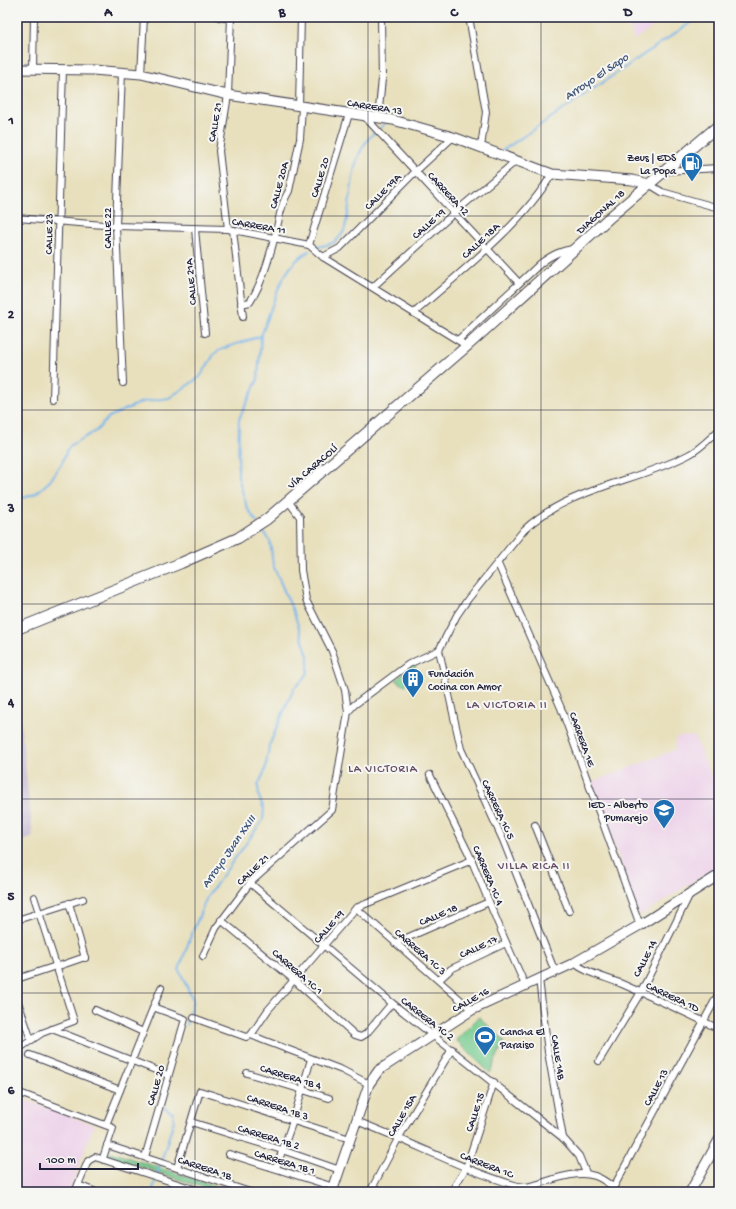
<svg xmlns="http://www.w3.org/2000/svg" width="736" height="1209" viewBox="0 0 736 1209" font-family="'Gochi Hand',sans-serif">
  <rect width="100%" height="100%" fill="#f6f6f2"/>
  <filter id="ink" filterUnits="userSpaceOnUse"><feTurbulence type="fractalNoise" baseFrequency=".025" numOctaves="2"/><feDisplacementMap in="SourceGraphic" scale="8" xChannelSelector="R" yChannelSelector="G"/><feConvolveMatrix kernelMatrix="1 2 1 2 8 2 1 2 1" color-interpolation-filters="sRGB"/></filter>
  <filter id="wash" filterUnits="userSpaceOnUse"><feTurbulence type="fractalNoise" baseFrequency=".012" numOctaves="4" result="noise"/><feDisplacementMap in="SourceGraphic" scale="16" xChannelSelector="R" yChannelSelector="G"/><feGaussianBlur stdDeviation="0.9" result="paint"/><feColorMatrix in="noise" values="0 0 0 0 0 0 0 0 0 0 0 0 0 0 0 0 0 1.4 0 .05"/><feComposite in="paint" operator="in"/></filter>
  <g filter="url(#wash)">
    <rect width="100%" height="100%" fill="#e8e0bd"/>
    <g fill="#edd1e9">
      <path d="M627,17H667L634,40Z"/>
      <path d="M694,736L719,795V865L640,916L592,782L675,750L676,737Z"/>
      <path d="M17,1097L94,1125L69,1192H17Z"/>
    </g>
    <path fill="#ccbfd4" d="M17,691L33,837L17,844Z"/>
    <g fill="#78cc90" stroke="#4d7766">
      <path d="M413,664L416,665L405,686L396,680Z"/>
      <path d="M479,1017L504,1041L490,1073L456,1040Z"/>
      <path d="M111,1152L233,1192H217L109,1156Z"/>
    </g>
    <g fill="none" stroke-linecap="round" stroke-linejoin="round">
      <g stroke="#7bb7ed" stroke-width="2">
        <path d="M381,127L386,122"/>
        <path d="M502,151L699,17"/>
        <path d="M315,248C331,243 334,246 344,231C354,199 347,157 374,133"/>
        <path d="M17,500L35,494L50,481L62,463L67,450L71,445L96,431L109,417L142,402L169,398L200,377L215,353L224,348L261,336C273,308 279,267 309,251"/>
        <path d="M257,522L247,508L238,476L239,419L258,379L261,336"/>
        <path d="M186,1025L193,1000L179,970L190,938L207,897L263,820L264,809L259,797L258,785L265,771L269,746L289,699L295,687L304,679L308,672V656L295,616L273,565L270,541L260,527"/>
        <path d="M152,1192L174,1120L173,1113L162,1106"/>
      </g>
    </g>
  </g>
  <g filter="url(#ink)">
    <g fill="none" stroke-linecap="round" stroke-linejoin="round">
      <g stroke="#403e4e" stroke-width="8">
        <g id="street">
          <path d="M219,17L231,19"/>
          <path d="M469,17L486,112L481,147"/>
          <path d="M33,69L34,17"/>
          <path d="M122,72L116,226L123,383"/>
          <path d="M141,74L144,17"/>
          <path d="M299,107L301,17"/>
          <path d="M365,117L519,283"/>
          <path d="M378,118L382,79L381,17"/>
          <path d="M665,171L719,168"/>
          <path d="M649,184L662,192L719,208"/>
          <path d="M17,218L116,226L228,229L309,245L323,257L467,346"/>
          <path d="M195,229L205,333"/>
          <path d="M228,229L219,151L228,95L231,17"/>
          <path d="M233,230L243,317"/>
          <path d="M309,245L349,114"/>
          <path d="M323,257L340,248L415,172L453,137"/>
          <path d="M373,287L454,213L516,161"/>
          <path d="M241,304L250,302C263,282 270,255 276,232C279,219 281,203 289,191L300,139L302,107"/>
          <path d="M414,313C460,272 521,226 552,174"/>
          <path d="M458,340L541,263C552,255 561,250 575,249"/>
          <path d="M53,399L63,69"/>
          <path d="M289,502L300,517L301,570L306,600L332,651L345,690L348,712"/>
          <path d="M498,564L561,708L640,925"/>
          <path d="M439,650L461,749L503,840L555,972"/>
          <path d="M430,775L469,854L505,940L525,985"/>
          <path d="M535,825L569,911"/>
          <path d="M250,883L392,1003L563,1138L579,1156L586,1173"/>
          <path d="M69,903L85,958"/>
          <path d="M356,908L472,1010"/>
          <path d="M17,920L83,899"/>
          <path d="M221,920L294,980L355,1035L361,1037L366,1034L392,1003"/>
          <path d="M395,943L489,902"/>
          <path d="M203,956L216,928L250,883L332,810L348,712L354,705L409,664L439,650L457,615L468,599L524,530C568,488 636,482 688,455C700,449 709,439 719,430"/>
          <path d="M574,963C588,974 605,977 622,984C654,998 687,1013 719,1029"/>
          <path d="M56,967L85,957"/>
          <path d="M17,979L56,966"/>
          <path d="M539,979L548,1052L563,1138"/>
          <path d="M439,980L451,969L506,943"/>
          <path d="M17,999L31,1040"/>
          <path d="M95,1010L143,1032"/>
          <path d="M194,1018L246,1037L251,1035L263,1040L342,1070L369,1084"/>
          <path d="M52,1029L168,1075"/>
          <path d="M251,1035L268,1010L356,908L472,860"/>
          <path d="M17,1050L42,1033L74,1021L34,897"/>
          <path d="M30,1055L120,1090"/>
          <path d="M599,1061L641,992L690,894"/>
          <path d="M247,1073L329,1098"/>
          <path d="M17,1092L113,1128L103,1158"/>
          <path d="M356,1121C411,1141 462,1170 518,1186L526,1187C547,1183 573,1169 595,1176C601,1178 608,1183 613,1187"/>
          <path d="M191,1122L282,1150L340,1170"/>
          <path d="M106,1125L161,988"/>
          <path d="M107,1145L250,1192"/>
          <path d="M229,1154L334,1187"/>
          <path d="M145,1157L185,1019L153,1007"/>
          <path d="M177,1168L200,1091L350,1139"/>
          <path d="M276,1168L293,1121L311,1059"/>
          <path d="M78,1185L96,1192"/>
          <path d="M75,1192L88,1161L95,1157L203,1192"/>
          <path d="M370,1192L399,1137L452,1049"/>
          <path d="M451,1192L466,1168L494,1082"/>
          <path d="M611,1192L719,993"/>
        </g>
      </g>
      <g stroke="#403e4e" stroke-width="11">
        <g id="secondary">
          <path d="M17,69L93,70L141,74L228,95L393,120L453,137L552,174L632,180L649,184"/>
          <path d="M332,1192L369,1084L379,1070L472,1010L574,963L640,925L719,875"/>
          <path d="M690,1192L719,1140"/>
        </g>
      </g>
      <g stroke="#403e4e" stroke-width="12">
        <path id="primary" d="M17,629L181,563L238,538L267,519L467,346L609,218L719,125"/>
      </g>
      <use href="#street" stroke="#fff" stroke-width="6"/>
      <use href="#secondary" stroke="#fff" stroke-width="9"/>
      <use href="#primary" stroke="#fff" stroke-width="10"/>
    </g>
  </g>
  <path fill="none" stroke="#22223b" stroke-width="1" stroke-opacity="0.55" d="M195,17V1192M368,17V1192M541,17V1192M17,216H719M17,410H719M17,604H719M17,799H719M17,993H719"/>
  <defs>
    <g id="fuel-pin" transform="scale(1.15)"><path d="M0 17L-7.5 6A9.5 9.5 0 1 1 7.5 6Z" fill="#1f6fb2" stroke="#f6f6f2"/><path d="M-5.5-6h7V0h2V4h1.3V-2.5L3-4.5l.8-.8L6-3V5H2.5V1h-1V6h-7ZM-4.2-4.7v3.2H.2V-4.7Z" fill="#fff"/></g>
    <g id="building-pin" transform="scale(1.15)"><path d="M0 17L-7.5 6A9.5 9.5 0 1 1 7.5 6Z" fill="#1f6fb2" stroke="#f6f6f2"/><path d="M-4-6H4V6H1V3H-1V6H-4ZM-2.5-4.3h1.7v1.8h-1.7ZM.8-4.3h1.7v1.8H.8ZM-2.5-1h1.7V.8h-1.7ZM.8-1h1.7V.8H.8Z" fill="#fff"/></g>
    <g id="school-pin" transform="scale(1.15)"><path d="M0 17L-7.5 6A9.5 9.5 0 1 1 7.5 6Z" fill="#1f6fb2" stroke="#f6f6f2"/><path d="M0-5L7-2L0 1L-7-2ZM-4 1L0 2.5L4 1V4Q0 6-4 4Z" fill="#fff"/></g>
    <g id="stadium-pin" transform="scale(1.15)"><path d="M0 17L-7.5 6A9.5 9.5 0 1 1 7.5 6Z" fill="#1f6fb2" stroke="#f6f6f2"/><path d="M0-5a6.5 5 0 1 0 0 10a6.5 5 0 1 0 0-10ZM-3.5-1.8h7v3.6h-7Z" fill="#fff"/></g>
  </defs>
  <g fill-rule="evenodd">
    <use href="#fuel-pin" x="692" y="163"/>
    <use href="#building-pin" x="413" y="679"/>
    <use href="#school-pin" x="664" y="810"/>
    <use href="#stadium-pin" x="485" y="1037"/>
  </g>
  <g text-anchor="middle" stroke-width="4" stroke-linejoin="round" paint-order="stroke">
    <g font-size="11" fill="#22223b" stroke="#f6f6f2">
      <text transform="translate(375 106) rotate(9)" y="4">CARRERA 13</text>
      <text transform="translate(214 122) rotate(-80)" y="4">CALLE 21</text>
      <text transform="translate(319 177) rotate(-73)" y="4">CALLE 20</text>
      <text transform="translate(278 185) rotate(-75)" y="4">CALLE 20A</text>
      <text transform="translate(382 191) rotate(-45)" y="4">CALLE 19A</text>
      <text transform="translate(449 193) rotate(47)" y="4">CARRERA 12</text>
      <text transform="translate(600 211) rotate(-42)" y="4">DIAGONAL 18</text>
      <text transform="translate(428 223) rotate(-42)" y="4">CALLE 19</text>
      <text transform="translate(259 225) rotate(10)" y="4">CARRERA 11</text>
      <text transform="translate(107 228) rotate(-90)" y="4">CALLE 22</text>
      <text transform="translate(48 234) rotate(-89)" y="4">CALLE 23</text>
      <text transform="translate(480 240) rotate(-43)" y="4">CALLE 18A</text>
      <text transform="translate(190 282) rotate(-95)" y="4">CALLE 21A</text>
      <text transform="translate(312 466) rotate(-41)" y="4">VÍA CARACOLÍ</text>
      <text transform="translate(583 739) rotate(70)" y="4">CARRERA 1E</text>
      <text transform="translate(499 809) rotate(65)" y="4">CARRERA 1C 5</text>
      <text transform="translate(252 869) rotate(-44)" y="4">CALLE 21</text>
      <text transform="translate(489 875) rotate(67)" y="4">CARRERA 1C 4</text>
      <text transform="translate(438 914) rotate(-23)" y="4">CALLE 18</text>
      <text transform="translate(328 926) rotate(-49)" y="4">CALLE 19</text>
      <text transform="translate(478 946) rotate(-25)" y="4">CALLE 17</text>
      <text transform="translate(421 951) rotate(41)" y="4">CARRERA 1C 3</text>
      <text transform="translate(644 958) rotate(-63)" y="4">CALLE 14</text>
      <text transform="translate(298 971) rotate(41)" y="4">CARRERA 1C 1</text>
      <text transform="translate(673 996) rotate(25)" y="4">CARRERA 1D</text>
      <text transform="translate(470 999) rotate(-29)" y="4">CALLE 16</text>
      <text transform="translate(428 1018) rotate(38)" y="4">CARRERA 1C 2</text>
      <text transform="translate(559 1057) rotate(81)" y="4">CALLE 14B</text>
      <text transform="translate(291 1076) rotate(17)" y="4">CARRERA 1B 4</text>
      <text transform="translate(155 1085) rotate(-74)" y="4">CALLE 20</text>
      <text transform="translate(655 1087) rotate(-62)" y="4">CALLE 13</text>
      <text transform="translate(278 1106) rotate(18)" y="4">CARRERA 1B 3</text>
      <text transform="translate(474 1112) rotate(-72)" y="4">CALLE 15</text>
      <text transform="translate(401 1115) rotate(-60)" y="4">CALLE 15A</text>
      <text transform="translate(269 1136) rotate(17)" y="4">CARRERA 1B 2</text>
      <text transform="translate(285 1161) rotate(17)" y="4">CARRERA 1B 1</text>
      <text transform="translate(487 1164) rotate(21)" y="4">CARRERA 1C</text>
      <text transform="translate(205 1167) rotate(18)" y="4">CARRERA 1B</text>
    </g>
    <g font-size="11" fill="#22223b" stroke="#f6f6f2" text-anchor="end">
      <text x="676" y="161">Zeus | EDS<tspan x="676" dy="13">La Popa</tspan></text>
      <text x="428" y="677" text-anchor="start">Fundación<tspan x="428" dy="13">Cocina con Amor</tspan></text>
      <text x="648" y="808">IED - Alberto<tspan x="648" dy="13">Pumarejo</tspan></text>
      <text x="500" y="1035" text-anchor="start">Cancha El<tspan x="500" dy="13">Paraiso</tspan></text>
    </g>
    <g font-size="12" font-style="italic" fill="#415679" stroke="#f6f6f2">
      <text transform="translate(596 76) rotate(-34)" y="4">Arroyo El Sapo</text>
      <text transform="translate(228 851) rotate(-55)" y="4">Arroyo Juan XXIII</text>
    </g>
    <g font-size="12" letter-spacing="1" fill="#634b63" stroke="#f6f6f2">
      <text x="507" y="708">LA VICTORIA II</text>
      <text x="383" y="772">LA VICTORIA</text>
      <text x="534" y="869">VILLA RICA II</text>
    </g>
  </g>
  <rect width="736" height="1209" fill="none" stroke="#f6f6f2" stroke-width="44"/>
  <path d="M40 1163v6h98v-6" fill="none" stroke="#22223b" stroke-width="2"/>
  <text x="46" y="1163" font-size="12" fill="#22223b" stroke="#f6f6f2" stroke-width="3" paint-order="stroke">100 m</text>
  <rect x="22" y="22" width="692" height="1165" fill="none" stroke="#22223b" stroke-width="1.5"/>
  <g font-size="13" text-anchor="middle" font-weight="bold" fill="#22223b">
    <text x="108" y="16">A</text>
    <text x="282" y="16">B</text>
    <text x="454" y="16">C</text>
    <text x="628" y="16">D</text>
    <text x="11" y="124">1</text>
    <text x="11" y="318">2</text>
    <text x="11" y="512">3</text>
    <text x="11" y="706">4</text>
    <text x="11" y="900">5</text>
    <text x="11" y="1094">6</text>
  </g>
</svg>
